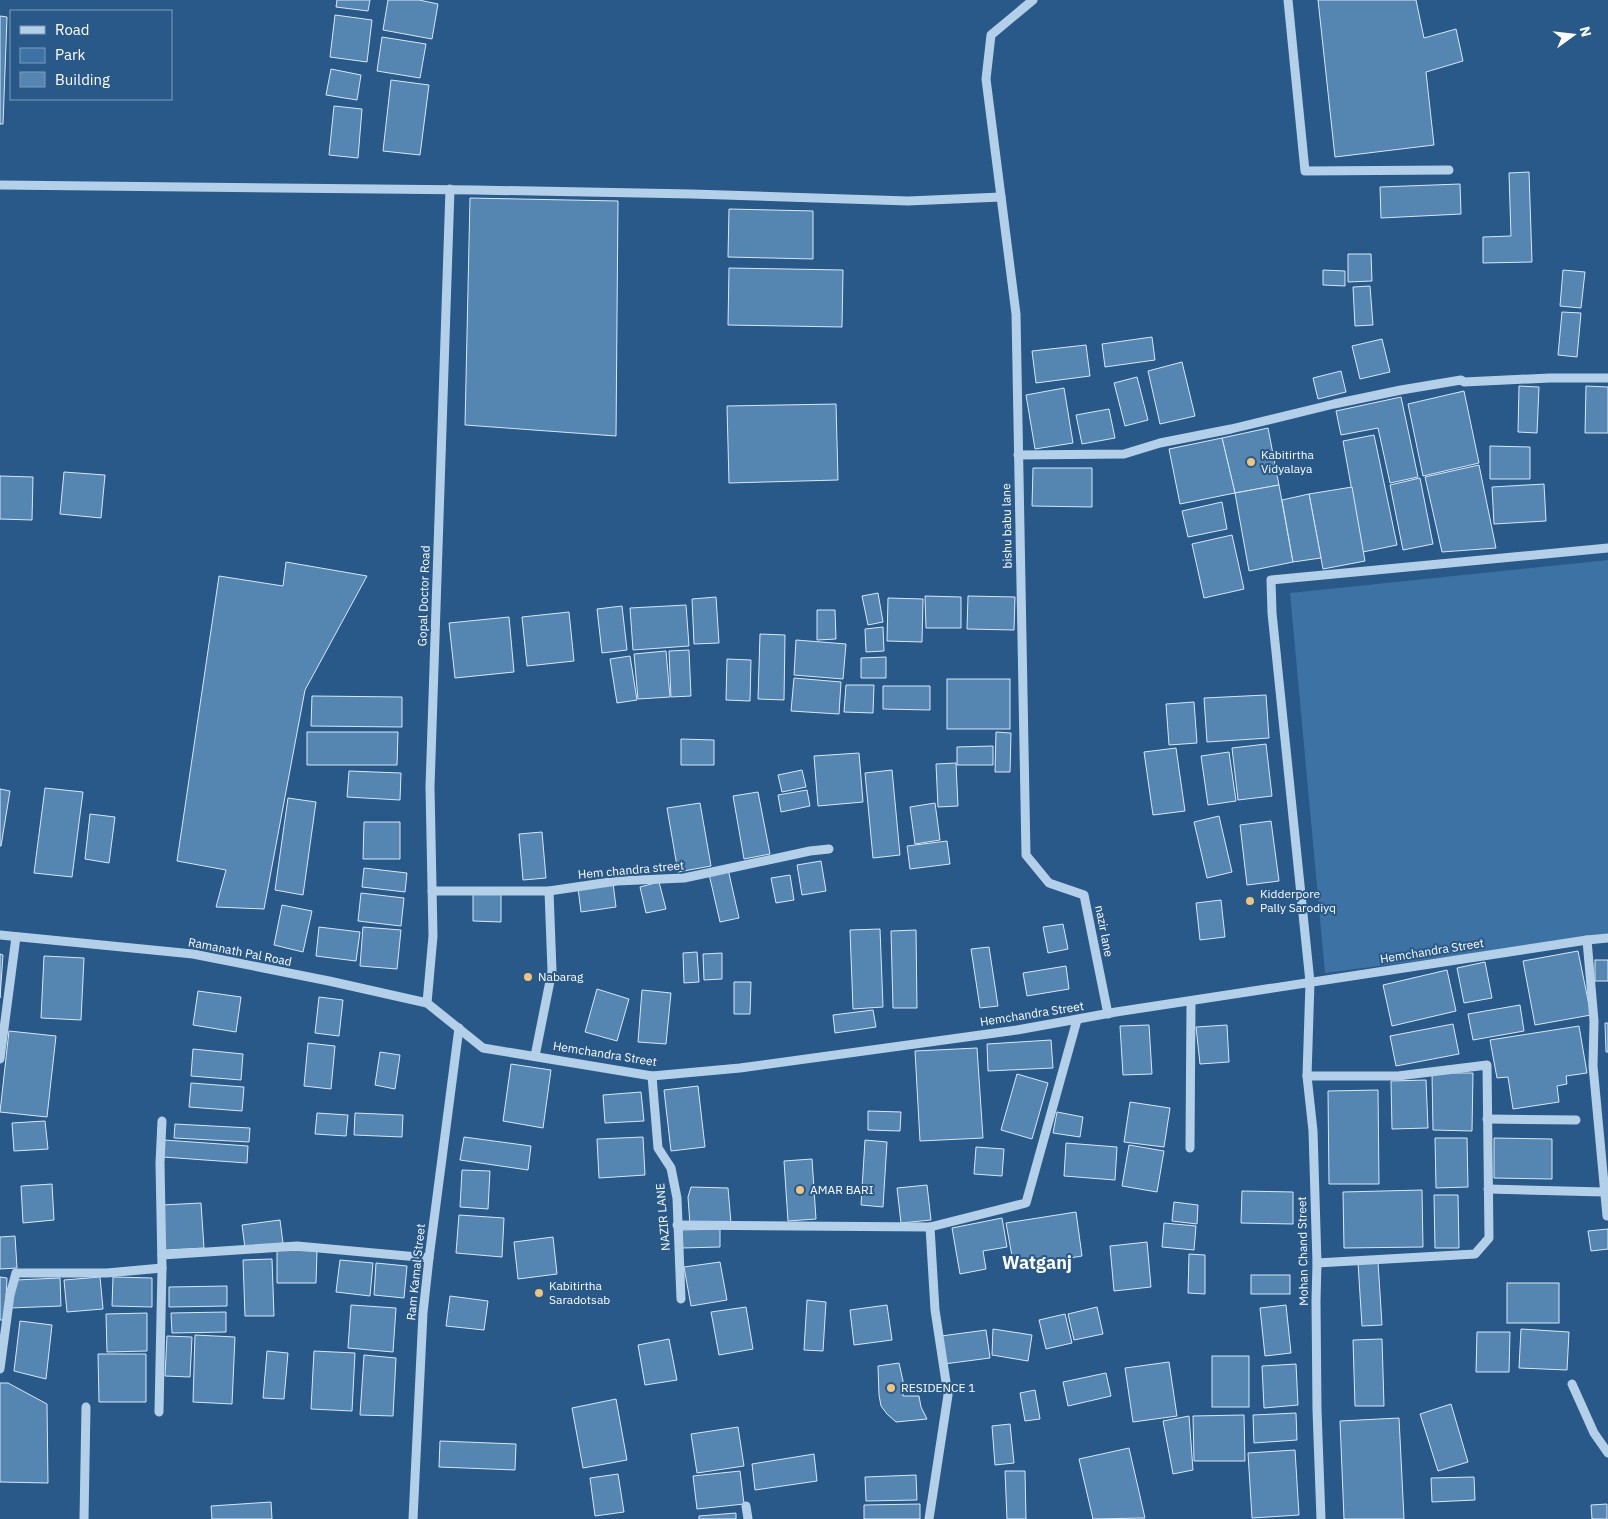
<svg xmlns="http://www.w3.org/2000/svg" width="1608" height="1519" viewBox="0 0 1608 1519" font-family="'IBM Plex Sans',sans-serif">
  <rect width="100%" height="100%" fill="#285988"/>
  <path fill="#3d73a4" d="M1608,560V936L1325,973L1290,593Z"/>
  <g fill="#5585b1" stroke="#d8e8f7">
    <path d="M337,0H370L368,11L336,7Z"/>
    <path d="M388,0H419L438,4L432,39L383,30Z"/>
    <path d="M1318,0H1416L1424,38L1456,29L1463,61L1426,72L1434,145L1335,157Z"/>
    <path d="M335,15L372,20L367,62L330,57Z"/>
    <path d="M0,16L7,17L3,124H0Z"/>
    <path d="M382,37L426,44L420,78L377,71Z"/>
    <path d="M331,69L361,75L357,100L326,95Z"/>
    <path d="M391,80L429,85L420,155L383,151Z"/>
    <path d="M334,106L362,109L358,158L329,155Z"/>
    <path d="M1529,172L1532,262L1483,263V237L1511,236L1509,173Z"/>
    <path d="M1460,184L1461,214L1381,218L1380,187Z"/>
    <path d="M470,198L618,201L616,436L465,425Z"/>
    <path d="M729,209L813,211V259L728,257Z"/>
    <path d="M1348,254H1371L1372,281L1348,282Z"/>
    <path d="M729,268L843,270L842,327L728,325Z"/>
    <path d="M1323,270L1345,271V286L1323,285Z"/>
    <path d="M1563,270L1585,272L1581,308L1560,306Z"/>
    <path d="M1370,286L1373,325L1355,326L1353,287Z"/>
    <path d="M1562,312L1581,313L1577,357L1558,355Z"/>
    <path d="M1152,337L1155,360L1105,367L1102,344Z"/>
    <path d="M1382,339L1390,372L1360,379L1352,346Z"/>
    <path d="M1086,345L1090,376L1036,383L1032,351Z"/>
    <path d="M1182,362L1195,416L1160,424L1148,371Z"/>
    <path d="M1341,371L1346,392L1318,399L1313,378Z"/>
    <path d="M1137,377L1148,420L1125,426L1114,383Z"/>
    <path d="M1519,386L1539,387L1537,433L1518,432Z"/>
    <path d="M1586,386L1608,387V433H1585Z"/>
    <path d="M1064,388L1073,443L1035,449L1026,395Z"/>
    <path d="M1464,391L1479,463L1423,476L1408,404Z"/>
    <path d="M1401,397L1418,477L1390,483L1378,428L1341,435L1336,411Z"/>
    <path d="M836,404L838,480L729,483L727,406Z"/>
    <path d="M1109,409L1115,438L1082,444L1076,415Z"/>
    <path d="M1268,428L1279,485L1235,493L1222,438Z"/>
    <path d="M1374,435L1397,545L1363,552L1343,441Z"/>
    <path d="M1222,438L1235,493L1180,504L1169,449Z"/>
    <path d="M1490,446L1530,447V479H1490Z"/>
    <path d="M1479,465L1496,548L1442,552L1425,477Z"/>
    <path d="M1033,468H1092V507L1032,506Z"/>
    <path d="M64,472L105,475L101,518L60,514Z"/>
    <path d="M0,476L33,477L32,520L0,519Z"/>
    <path d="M1420,478L1433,544L1403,550L1390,485Z"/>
    <path d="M1544,484L1546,521L1494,524L1492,487Z"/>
    <path d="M1279,485L1293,562L1249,571L1235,493Z"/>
    <path d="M1352,487L1365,561L1323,569L1309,494Z"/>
    <path d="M1309,494L1321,558L1293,562L1282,500Z"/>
    <path d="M1222,502L1227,529L1188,537L1182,511Z"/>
    <path d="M1232,535L1244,589L1204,598L1192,544Z"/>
    <path d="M286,562L367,576L305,690L264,909L216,907L226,870L177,861L219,576L283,586Z"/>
    <path d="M878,593L883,622L868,625L862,596Z"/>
    <path d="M925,596L961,597V628H926Z"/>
    <path d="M968,596L1015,597L1014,630L967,629Z"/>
    <path d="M716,597L719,643L694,644L692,599Z"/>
    <path d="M888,598L923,599L922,642L887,641Z"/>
    <path d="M686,605L689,646L633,650L630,608Z"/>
    <path d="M622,606L627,650L602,653L597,609Z"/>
    <path d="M817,610H835L836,639L817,640Z"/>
    <path d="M569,612L574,661L527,666L522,617Z"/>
    <path d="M509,617L514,672L455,678L449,623Z"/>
    <path d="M883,627L884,651L866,652L865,629Z"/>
    <path d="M760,634L785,635L784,700L758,699Z"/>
    <path d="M796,640L846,644L843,679L794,675Z"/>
    <path d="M689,650L691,696L671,697L669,651Z"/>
    <path d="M666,651L670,697L638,699L634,654Z"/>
    <path d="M630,656L637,700L617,703L610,659Z"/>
    <path d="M886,657V678H861V658Z"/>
    <path d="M727,659L751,660L750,701L726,700Z"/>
    <path d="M794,678L841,682L839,714L791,711Z"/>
    <rect x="947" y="679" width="63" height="50"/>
    <path d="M846,685H874L873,713L844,712Z"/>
    <path d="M883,686H930V710L883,709Z"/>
    <path d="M1266,695L1269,738L1207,742L1204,698Z"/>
    <path d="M312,696L402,697V727L311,726Z"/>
    <path d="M1194,702L1197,743L1169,745L1166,704Z"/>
    <path d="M307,732H398L397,765H307Z"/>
    <path d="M996,732L1011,733L1010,772H995Z"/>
    <path d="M681,739L714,740V765H681Z"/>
    <path d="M1266,744L1272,796L1238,800L1232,748Z"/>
    <path d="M993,746V765H957V747Z"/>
    <path d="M1176,748L1185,811L1153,815L1144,752Z"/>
    <path d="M1229,752L1236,801L1208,805L1201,756Z"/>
    <path d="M859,753L863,802L818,806L814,756Z"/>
    <path d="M956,763L958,806L938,807L936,764Z"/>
    <path d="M802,770L806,787L782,792L778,775Z"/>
    <path d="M892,770L900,855L873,858L865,773Z"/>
    <path d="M349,771L401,773L400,800L347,797Z"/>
    <path d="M45,788L83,792L72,877L34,873Z"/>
    <path d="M0,789L10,791L1,846H0Z"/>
    <path d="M807,790L810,806L781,812L778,795Z"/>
    <path d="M758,792L770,854L744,859L733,796Z"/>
    <path d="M288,798L316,802L303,895L275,890Z"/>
    <path d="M700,803L711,866L678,872L667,808Z"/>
    <path d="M935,803L940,840L915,844L910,807Z"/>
    <path d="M90,814L115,817L109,863L85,859Z"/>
    <path d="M1219,816L1232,872L1207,878L1194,822Z"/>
    <path d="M1271,821L1279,881L1247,885L1240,825Z"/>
    <path d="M364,822H400V859H363Z"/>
    <path d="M542,832L546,878L523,880L519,834Z"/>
    <path d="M947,841L950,864L910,869L907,846Z"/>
    <path d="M821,861L826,891L802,895L797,865Z"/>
    <path d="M364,868L407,873L405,892L362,887Z"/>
    <path d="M728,869L739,918L720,922L709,874Z"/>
    <path d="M790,875L794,900L776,903L771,878Z"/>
    <path d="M659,882L666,909L646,913L640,887Z"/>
    <path d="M613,883L616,907L581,912L578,888Z"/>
    <path d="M473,892L501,893V922L473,921Z"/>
    <path d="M361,893L404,898L401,926L358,921Z"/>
    <path d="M1221,900L1225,937L1200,940L1196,903Z"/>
    <path d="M282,905L312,911L303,952L274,945Z"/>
    <path d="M1063,924L1068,949L1048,953L1043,927Z"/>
    <path d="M319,927L360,932L356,961L316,956Z"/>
    <path d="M363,927L401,930L397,969L360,966Z"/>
    <path d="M880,929L883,1007L853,1009L850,930Z"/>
    <path d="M916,930L917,1008H893L891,931Z"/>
    <path d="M989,947L998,1006L980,1008L971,949Z"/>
    <path d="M1578,951L1591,1015L1535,1025L1523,961Z"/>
    <path d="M697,952L699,982L684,983L683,953Z"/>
    <path d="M722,953V979L704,980L703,954Z"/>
    <path d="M0,954L3,955L0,998Z"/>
    <path d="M44,956L84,958L81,1020L41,1018Z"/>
    <rect x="1595" y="960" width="13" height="21"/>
    <path d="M1485,962L1492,998L1464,1003L1457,968Z"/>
    <path d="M1066,966L1069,989L1027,996L1023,973Z"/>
    <path d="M1447,970L1456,1011L1392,1026L1383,985Z"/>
    <path d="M734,982H751L750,1014H734Z"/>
    <path d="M597,989L629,999L617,1041L585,1032Z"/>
    <path d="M642,990L671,993L666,1044L638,1042Z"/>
    <path d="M198,991L241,997L236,1032L193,1025Z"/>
    <path d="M319,997L343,1000L339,1036L315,1033Z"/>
    <path d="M1520,1005L1524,1031L1473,1040L1468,1014Z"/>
    <path d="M873,1010L876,1027L835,1033L833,1015Z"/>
    <path d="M1605,1023H1608V1052H1606Z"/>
    <path d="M1453,1024L1459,1054L1396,1066L1390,1036Z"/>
    <path d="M1149,1025L1152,1074L1123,1075L1120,1026Z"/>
    <path d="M1227,1025L1229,1062L1200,1064L1196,1027Z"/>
    <path d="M1579,1026L1587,1073L1566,1076L1567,1084L1557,1086L1559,1102L1513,1109L1508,1077L1497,1078L1490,1040Z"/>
    <path d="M9,1031L56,1036L47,1117L0,1112Z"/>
    <path d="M1051,1040L1053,1068L988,1071L987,1044Z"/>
    <path d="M308,1043L335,1046L331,1089L304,1086Z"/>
    <path d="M977,1048L983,1138L920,1141L915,1051Z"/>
    <path d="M193,1049L243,1054L241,1080L191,1076Z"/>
    <path d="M380,1052L400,1055L395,1089L375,1085Z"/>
    <path d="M511,1064L551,1070L543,1128L503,1121Z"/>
    <path d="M1432,1073H1473L1472,1131L1433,1130Z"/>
    <path d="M1017,1074L1048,1083L1032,1139L1001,1130Z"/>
    <path d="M1426,1080L1428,1128L1392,1129L1391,1081Z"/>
    <path d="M191,1083L244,1087L242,1111L189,1107Z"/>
    <path d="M698,1086L705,1147L671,1151L664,1090Z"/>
    <path d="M1378,1090L1379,1184H1329L1328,1091Z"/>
    <path d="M641,1092L644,1121L605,1123L603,1095Z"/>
    <path d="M1130,1102L1170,1108L1164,1147L1124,1142Z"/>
    <path d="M868,1111L901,1112L900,1131L868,1130Z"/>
    <path d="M1057,1112L1083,1117L1080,1137L1053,1133Z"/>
    <path d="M317,1113L348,1115L346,1136L315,1134Z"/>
    <path d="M355,1113L403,1115L402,1137L354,1135Z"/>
    <path d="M45,1121L48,1149L14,1151L12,1123Z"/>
    <path d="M175,1124L250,1128L249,1142L174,1138Z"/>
    <path d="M464,1137L531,1146L528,1170L460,1160Z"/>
    <path d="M643,1137L645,1175L599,1178L597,1139Z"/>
    <path d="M1435,1138H1467L1468,1187L1436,1188Z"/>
    <path d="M1494,1138L1552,1139V1179L1494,1178Z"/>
    <path d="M164,1140L248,1146L247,1163L163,1157Z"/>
    <path d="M865,1140L887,1142L883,1207L861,1205Z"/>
    <path d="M1066,1143L1117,1147L1115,1180L1064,1176Z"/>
    <path d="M1129,1145L1164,1151L1157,1192L1122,1186Z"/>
    <path d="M976,1147L1004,1149L1002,1176L974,1174Z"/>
    <path d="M812,1159L816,1219L788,1221L784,1161Z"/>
    <path d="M462,1170L490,1171L488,1209L460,1207Z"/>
    <path d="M52,1184L54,1220L23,1223L21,1186Z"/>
    <path d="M927,1185L931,1220L901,1223L897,1188Z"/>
    <path d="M691,1187L728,1188L731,1223L690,1225L688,1197Z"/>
    <path d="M1422,1190L1423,1247L1344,1248L1343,1192Z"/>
    <path d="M1242,1191L1293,1192V1224L1241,1223Z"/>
    <path d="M1434,1195H1458L1459,1248H1435Z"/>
    <path d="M1174,1202L1198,1205L1197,1224L1172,1221Z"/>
    <path d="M201,1203L204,1248L165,1250L162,1205Z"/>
    <path d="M1076,1212L1082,1256L1014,1267L1006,1223Z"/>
    <path d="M459,1215L504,1218L502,1257L456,1253Z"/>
    <path d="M1002,1218L1007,1247L983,1251L986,1269L960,1274L952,1228Z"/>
    <path d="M280,1220L283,1243L245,1248L242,1225Z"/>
    <path d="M1164,1223L1196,1226L1194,1250L1162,1247Z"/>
    <path d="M720,1229V1247L682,1248V1230Z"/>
    <path d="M1608,1229V1249L1591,1251L1588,1231Z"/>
    <path d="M15,1236L17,1268L0,1269V1237Z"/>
    <path d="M553,1237L557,1274L518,1279L514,1242Z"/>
    <path d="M1147,1242L1151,1287L1114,1291L1110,1246Z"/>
    <path d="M277,1250L317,1251L316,1283H277Z"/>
    <path d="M1189,1254L1205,1255V1294L1188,1293Z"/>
    <path d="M272,1259L274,1316H245L243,1260Z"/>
    <path d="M340,1260L373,1263L370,1296L336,1292Z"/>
    <path d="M720,1262L727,1300L691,1306L684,1267Z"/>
    <path d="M1378,1262L1382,1325L1362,1326L1358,1263Z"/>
    <path d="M376,1263L407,1266L404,1298L374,1295Z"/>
    <rect x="1251" y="1275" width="39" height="19"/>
    <path d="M0,1277L7,1278L5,1320H0Z"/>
    <path d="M100,1277L103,1309L67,1312L64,1280Z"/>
    <path d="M113,1277L152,1278V1307L112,1306Z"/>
    <path d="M60,1278L61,1306L10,1308L16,1280Z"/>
    <rect x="1507" y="1283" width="52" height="40"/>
    <path d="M227,1286V1306L169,1307V1287Z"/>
    <path d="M450,1296L488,1301L484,1330L446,1326Z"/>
    <path d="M807,1300L826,1302L823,1351L804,1350Z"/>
    <path d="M351,1305L396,1308L393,1352L348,1348Z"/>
    <path d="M887,1305L892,1340L854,1345L850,1310Z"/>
    <path d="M1286,1305L1291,1353L1265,1356L1260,1308Z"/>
    <path d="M746,1307L753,1349L719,1355L711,1312Z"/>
    <path d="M1097,1307L1103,1334L1074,1340L1068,1314Z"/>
    <path d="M226,1312V1332L172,1333L171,1313Z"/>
    <path d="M147,1313V1351L107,1352L106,1314Z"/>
    <path d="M1065,1314L1072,1343L1046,1349L1039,1320Z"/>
    <path d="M20,1321L52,1325L46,1379L14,1371Z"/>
    <path d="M993,1329L1032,1335L1028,1361L992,1355Z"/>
    <path d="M1521,1329L1569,1332L1567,1370L1519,1368Z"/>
    <path d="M986,1330L990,1358L944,1364L941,1336Z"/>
    <path d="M1477,1332H1510L1509,1372H1476Z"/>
    <path d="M195,1335L235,1337L232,1404L193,1402Z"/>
    <path d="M167,1336L192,1337L190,1377L165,1376Z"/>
    <path d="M669,1339L677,1380L645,1385L638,1345Z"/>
    <path d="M1382,1339L1384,1406H1355L1353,1340Z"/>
    <path d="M267,1351L288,1353L284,1399L263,1398Z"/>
    <path d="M314,1351L355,1353L352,1411L311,1409Z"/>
    <path d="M98,1354H146V1402H99Z"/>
    <path d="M364,1355L396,1358L393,1416L360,1415Z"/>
    <rect x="1212" y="1356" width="37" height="51"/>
    <path d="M1169,1362L1177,1416L1133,1422L1125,1368Z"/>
    <path d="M899,1363L903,1381V1396H919L921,1407L927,1419L896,1422L887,1414L881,1406L879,1395L878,1366Z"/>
    <path d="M1296,1364L1298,1405L1264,1408L1262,1366Z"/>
    <path d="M1106,1373L1111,1396L1068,1406L1063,1382Z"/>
    <path d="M0,1383H8L47,1404L48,1483L0,1482Z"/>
    <path d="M1035,1390L1040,1419L1025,1421L1020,1393Z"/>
    <path d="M616,1399L627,1460L583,1468L572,1408Z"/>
    <path d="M1451,1404L1468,1462L1438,1471L1420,1414Z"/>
    <path d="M1296,1413L1297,1440L1254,1443L1253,1415Z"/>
    <path d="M1244,1415L1245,1461H1194L1193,1416Z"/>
    <path d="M1189,1416L1193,1470L1173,1474L1163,1421Z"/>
    <path d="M1399,1418L1404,1519H1344L1340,1421Z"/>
    <path d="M1010,1424L1014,1463L995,1465L992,1426Z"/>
    <path d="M738,1427L744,1466L697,1473L691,1434Z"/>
    <path d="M440,1441L516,1444L515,1470L439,1467Z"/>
    <path d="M1129,1448L1145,1518L1093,1519L1079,1459Z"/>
    <path d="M1295,1450L1299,1515L1252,1518L1248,1453Z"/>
    <path d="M814,1454L817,1481L755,1490L752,1464Z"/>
    <path d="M740,1471L744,1504L697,1509L693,1476Z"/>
    <path d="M1005,1471H1025L1026,1519H1007Z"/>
    <path d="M618,1474L624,1512L595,1516L590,1478Z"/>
    <path d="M916,1475L917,1500L866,1501L865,1477Z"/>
    <path d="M1474,1477L1475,1500L1432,1502L1431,1478Z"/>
    <path d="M271,1502L272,1519H212L211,1506Z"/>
    <path d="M920,1504V1519H864V1505Z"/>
    <path d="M1607,1504V1519H1592L1591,1505Z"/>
    <path d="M736,1513V1519H699V1516Z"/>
  </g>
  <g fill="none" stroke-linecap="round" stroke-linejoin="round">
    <g stroke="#b4d0e8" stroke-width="9">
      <path d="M1033,0L991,35L986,79L1016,314L1026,855L1049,883L1084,895L1108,1014"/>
      <path d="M1288,0L1305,171L1449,170"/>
      <path d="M0,185L475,190L692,194L908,201L1001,197"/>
      <path d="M1018,455L1124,454L1160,443L1231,429L1334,404L1401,390L1461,380L1464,382L1550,378H1608"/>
      <path d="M432,891H549L617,881L684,878L810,851L829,849"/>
      <path d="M0,935L193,954L329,981L427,1003L483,1048L652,1076L740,1068L1017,1030L1116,1012L1587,940L1608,938"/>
      <path d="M1587,940L1594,1021L1593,1066L1607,1216"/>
      <path d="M427,1003L433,936L430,787L450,189"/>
      <path d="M535,1056L552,971L549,891"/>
      <path d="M0,1059L16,937"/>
      <path d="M652,1076L658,1148L671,1168L677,1198L681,1299"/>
      <path d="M1307,1076H1398L1487,1065L1489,1238L1475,1254L1317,1263"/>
      <path d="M1487,1119L1576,1120"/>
      <path d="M1190,1148L1191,1002"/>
      <path d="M1488,1189L1604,1192"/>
      <path d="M677,1225L930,1227L1026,1203L1077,1020"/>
      <path d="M162,1255L297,1246L429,1258"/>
      <path d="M0,1369L10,1295L16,1273H107L162,1268"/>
      <path d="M1572,1384L1594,1433L1608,1453"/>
      <path d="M159,1412L162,1268L160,1163L162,1121"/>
      <path d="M746,1506L748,1519"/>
      <path d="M84,1519L86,1407"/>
      <path d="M413,1519L423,1313L429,1258L459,1028"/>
      <path d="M929,1519L948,1395L935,1310L930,1227"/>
      <path d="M1321,1519L1317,1410L1316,1301L1317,1263L1313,1131L1307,1076L1310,982L1272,613L1271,580L1608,548"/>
    </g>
  </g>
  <g fill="#f0c57b" stroke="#285988" stroke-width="2">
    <circle cx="1251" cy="462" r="5"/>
    <circle cx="1250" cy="901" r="5"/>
    <circle cx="528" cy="977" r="5"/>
    <circle cx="800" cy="1190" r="5"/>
    <circle cx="539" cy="1293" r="5"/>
    <circle cx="891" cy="1388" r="5"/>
  </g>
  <g text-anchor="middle" stroke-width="4" stroke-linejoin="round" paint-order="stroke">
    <g font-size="12" fill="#fff" stroke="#285988" text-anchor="start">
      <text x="1261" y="459">Kabitirtha<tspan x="1261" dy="14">Vidyalaya</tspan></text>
      <text x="1260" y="898">Kidderpore<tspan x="1260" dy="14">Pally Sarodiyq</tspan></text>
      <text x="538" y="981">Nabarag</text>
      <text x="810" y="1194">AMAR BARI</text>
      <text x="549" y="1290">Kabitirtha<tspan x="549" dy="14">Saradotsab</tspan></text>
      <text x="901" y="1392">RESIDENCE 1</text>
    </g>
    <g font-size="12" fill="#fff" stroke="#285988">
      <text transform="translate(1007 526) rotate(-91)" y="4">bishu babu lane</text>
      <text transform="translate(424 596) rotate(-88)" y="4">Gopal Doctor Road</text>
      <text transform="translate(631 870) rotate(-5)" y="4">Hem chandra street</text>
      <text transform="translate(1104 931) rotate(79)" y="4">nazir lane</text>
      <text transform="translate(1432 951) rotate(-9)" y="4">Hemchandra Street</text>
      <text transform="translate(240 952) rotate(11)" y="4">Ramanath Pal Road</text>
      <text transform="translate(1032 1014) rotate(-9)" y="4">Hemchandra Street</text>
      <text transform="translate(605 1054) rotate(9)" y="4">Hemchandra Street</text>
      <text transform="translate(663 1217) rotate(-95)" y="4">NAZIR LANE</text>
      <text transform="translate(1303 1251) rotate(-91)" y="4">Mohan Chand Street</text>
      <text transform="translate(416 1272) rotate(-84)" y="4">Ram Kamal Street</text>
    </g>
    <g font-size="18" font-weight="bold" fill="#fff" stroke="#285988">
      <text x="1037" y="1269">Watganj</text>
    </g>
  </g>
  <rect x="10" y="10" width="162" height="90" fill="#285988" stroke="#7e9bb8"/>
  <rect x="20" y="26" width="25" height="8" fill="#b4d0e8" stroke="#7e9bb8"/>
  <text x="55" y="35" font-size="15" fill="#ffffff">Road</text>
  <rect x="20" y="48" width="25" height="15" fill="#3d73a4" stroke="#7e9bb8"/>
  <text x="55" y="60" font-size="15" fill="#ffffff">Park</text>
  <rect x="20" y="72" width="25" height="15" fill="#5585b1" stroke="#7e9bb8"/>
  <text x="55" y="85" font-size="15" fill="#ffffff">Building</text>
  <g transform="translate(1573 35) rotate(75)" stroke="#285988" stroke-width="4" paint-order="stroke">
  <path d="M0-4L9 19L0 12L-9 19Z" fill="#ffffff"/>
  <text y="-8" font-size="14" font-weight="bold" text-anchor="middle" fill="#ffffff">N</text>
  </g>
</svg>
